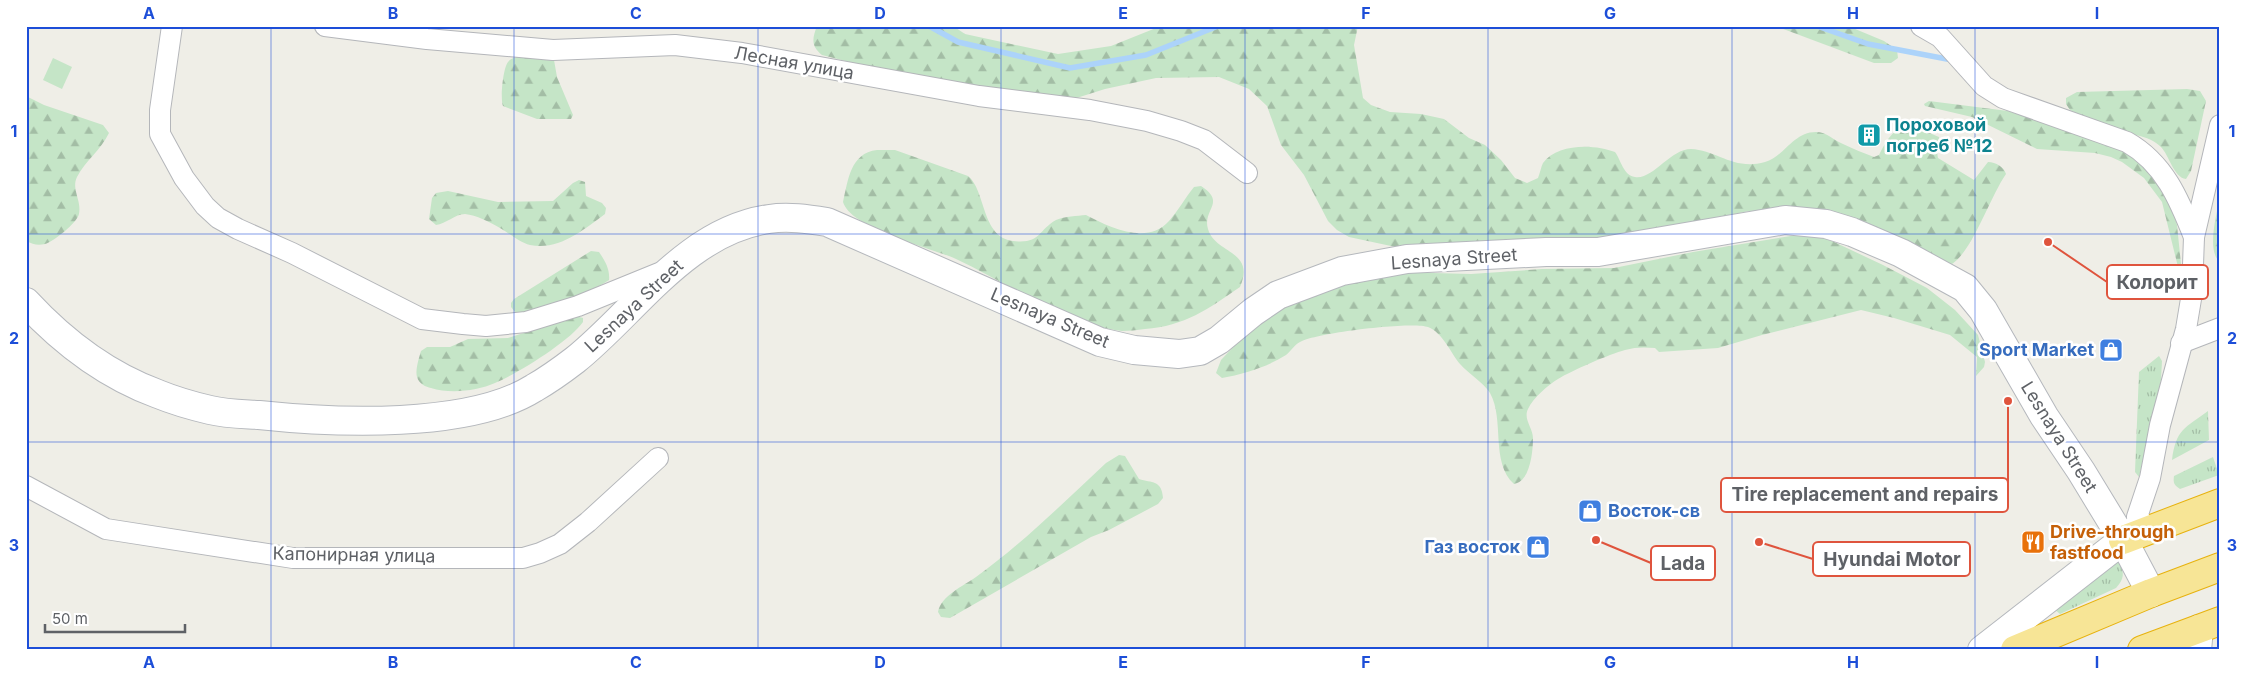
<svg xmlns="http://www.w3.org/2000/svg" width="2246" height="676" viewBox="0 0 2246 676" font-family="Inter,sans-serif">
  <defs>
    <pattern id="grass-tufts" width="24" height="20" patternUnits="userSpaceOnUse" patternTransform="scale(1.25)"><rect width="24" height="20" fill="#c5e5c7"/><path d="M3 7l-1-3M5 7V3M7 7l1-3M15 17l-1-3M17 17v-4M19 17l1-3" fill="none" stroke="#a3bda5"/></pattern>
    <pattern id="forest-firs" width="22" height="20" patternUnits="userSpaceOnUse" patternTransform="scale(1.25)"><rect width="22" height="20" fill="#c5e5c7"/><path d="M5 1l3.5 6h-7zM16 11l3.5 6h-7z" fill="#a3bda5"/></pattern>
  </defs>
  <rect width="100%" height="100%" fill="#efeee7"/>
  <g fill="url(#grass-tufts)">
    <path d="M2159,356L2162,361L2161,380L2139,477L2135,472L2139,372Z"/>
    <path d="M2208,411L2209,440L2172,460C2176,429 2185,428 2208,411Z"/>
    <path d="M2213,457L2219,475L2180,489C2174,485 2173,483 2174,476Z"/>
    <path d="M2114,562H2119C2125,573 2124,579 2116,588L2060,614L2054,609Z"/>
  </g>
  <g fill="url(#forest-firs)">
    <path d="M817,26H953L965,34L1058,54L1111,46L1161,26H1358L1354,45L1363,98L1371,105L1390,112L1421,114L1444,119L1469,138L1485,145L1501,160L1515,178L1527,183L1538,178C1540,173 1541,167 1543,163C1557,143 1595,144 1615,152C1621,160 1623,175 1635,177C1653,180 1670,149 1691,149C1717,150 1734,171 1765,162C1784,157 1793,132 1816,132C1827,132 1833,140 1843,144C1853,149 1864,153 1874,157L1879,155C1887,140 1892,130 1908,124L1939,137C1940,145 1936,151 1938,158L1974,180L1988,162C1996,162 2004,167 2006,174C1990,197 1973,250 1952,264L1785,210L1749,211L1617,238L1405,249L1349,237L1337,230L1328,221L1304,175L1281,145L1267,106L1249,89L1219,77L1156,78L1105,89L1067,101L931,83L822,55C811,46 812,39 817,26Z"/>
    <path d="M1775,26H1848L1884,41L1897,50L1898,58L1891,63H1874Z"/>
    <path d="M523,56L551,57L554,60L557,77L573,115L571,119H537L503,106C500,99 503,68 508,62C512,57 517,57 523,56Z"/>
    <path d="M2187,89L2200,91L2206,101L2191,171L2186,179C2174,178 2169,155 2161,147C2148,134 2128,135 2113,130C2098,125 2084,117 2070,110L2066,104V98L2077,92Z"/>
    <path d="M26,96L44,105L103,125L109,133C101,150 85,161 77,177C71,189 82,201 79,214C77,223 53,242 45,244C37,246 33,244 26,241Z"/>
    <path d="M1929,101L2008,111L2111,146L2142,161L2169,196L2177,225L2181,264L2180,267H2178L2162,202L2144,178L2122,162L2111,157L2095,153L2037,149L1972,117L1925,106L1924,104Z"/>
    <path d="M877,150H895L968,176C986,190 981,237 1013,241C1041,244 1037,231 1056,220C1065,216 1077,216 1086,215C1109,227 1147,246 1169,221C1178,211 1185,198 1194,187L1201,186C1227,203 1202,209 1208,229C1215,254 1256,250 1240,287C1208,309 1185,326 1145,329C1137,330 1129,331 1122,331C1062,323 1010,284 956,259C932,248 851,229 843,202C848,181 850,153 877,150Z"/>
    <path d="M579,180L585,182L586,196L602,203L606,208L605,214C583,230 559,251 530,245C520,243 509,233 500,228C490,222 476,215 465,214C455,214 446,224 436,225L429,219L432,198L436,193L448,191L498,202L553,201L573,183Z"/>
    <path d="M2220,197V262C2206,251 2217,213 2220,197Z"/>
    <path d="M1809,233L1832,241L1883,265L1927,288L1955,310L1978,335L1985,362L1984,367L1976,376L1977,357L1950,335L1894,318L1861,310L1762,335L1718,348L1659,352L1655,348C1645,347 1635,347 1625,350C1610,354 1571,371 1558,379C1548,385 1533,398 1528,409C1523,419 1533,428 1533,438C1533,452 1530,482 1514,484C1490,462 1505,420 1490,393C1483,382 1469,374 1460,364C1450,352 1443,333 1428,327C1412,321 1314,333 1300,342C1294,345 1291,351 1286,355C1267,367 1244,374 1222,378L1216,373L1221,360L1258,321L1291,304L1347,283L1395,272L1471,274L1542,269L1614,268L1693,252Z"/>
    <path d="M591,251L599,252C605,261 610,269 609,280C586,295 542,314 515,312L511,307V303L514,299Z"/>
    <path d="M576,316L583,318V322C570,341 517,374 495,383C477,391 450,394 431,388C426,387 419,384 417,377C415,370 419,358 421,351L427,347H450L468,339L508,338Z"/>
    <path d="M1119,455L1125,456L1139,479C1152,483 1162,480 1163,498L1158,504L1109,530L1091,537L950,618L941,617L938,612C941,596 963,586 976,577C1022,544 1064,502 1106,463Z"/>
  </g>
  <path fill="#c5e5c7" d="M53,58L72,67L62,89L43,80Z"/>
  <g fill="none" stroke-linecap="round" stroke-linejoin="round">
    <g stroke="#acd3fa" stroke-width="5.5">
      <path d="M929,26L958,42L1070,68L1146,55L1218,26"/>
      <path d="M1817,26L1868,44L1952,60"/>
    </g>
    <g stroke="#b4b6ba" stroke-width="22">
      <g id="street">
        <path d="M172,26L160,110V134L184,178L205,206L218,218L238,229L292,253L422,319L463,324L486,326L526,322L578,306L659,273"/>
        <path d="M325,26L427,39L553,50L675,45L742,53L979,96L1090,110L1147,121L1181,131L1204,140L1247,173"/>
        <path d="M1921,26L1940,37L1984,86L2003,98L2127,142C2164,163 2179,199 2194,237"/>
        <path d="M2181,343L2220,328"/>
        <path d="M26,486L106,529L293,558H523L540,553L560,544L588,522L658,458"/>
        <path d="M2123,539L2140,519L2137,517L2150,478L2160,425L2186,329L2192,293L2194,237L2220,125"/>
      </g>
    </g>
    <g stroke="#b5b8bd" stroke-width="30">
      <g id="secondary">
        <path d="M26,302C64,343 106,375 158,394C175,401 193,406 210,410C226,414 243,414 259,415C335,423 469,429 534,388C548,380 562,370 575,360C635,312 686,231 769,219C788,216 808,219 827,222L1100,342L1134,350L1179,354L1200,351L1219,340L1253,312L1278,295L1342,271L1407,259L1546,252H1598L1785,220L1826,224L1852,232L1901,253L1965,288L1983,310L2044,416L2081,471L2123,540L2151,593"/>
        <path d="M1982,650L2123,540"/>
        <path d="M2197,650L2199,629"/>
      </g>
    </g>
    <g stroke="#e7b20e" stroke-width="30">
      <g id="highway">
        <path d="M2123,540L2220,503"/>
        <path d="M2015,650L2151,593L2220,567"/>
        <path d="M2142,650L2220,621"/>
      </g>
    </g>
    <use href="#street" stroke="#fff" stroke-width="20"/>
    <use href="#secondary" stroke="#fff" stroke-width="28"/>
    <use href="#highway" stroke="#f7e596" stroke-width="28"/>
  </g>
  <path fill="none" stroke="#1d4ed8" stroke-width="1" stroke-opacity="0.55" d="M271,26V650M514,26V650M758,26V650M1001,26V650M1245,26V650M1488,26V650M1732,26V650M1975,26V650M26,234H2220M26,442H2220"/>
  <defs>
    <g id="building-square" transform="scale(1.25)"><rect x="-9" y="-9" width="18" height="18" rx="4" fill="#0f9aa8" stroke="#fff"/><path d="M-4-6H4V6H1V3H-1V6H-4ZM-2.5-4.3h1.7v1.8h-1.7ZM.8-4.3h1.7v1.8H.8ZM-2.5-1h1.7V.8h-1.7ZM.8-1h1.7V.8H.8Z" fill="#fff"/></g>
    <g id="shop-square" transform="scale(1.25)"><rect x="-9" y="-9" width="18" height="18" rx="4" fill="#3f7fe0" stroke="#fff"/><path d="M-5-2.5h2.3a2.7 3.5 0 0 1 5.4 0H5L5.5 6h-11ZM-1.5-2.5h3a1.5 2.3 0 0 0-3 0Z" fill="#fff"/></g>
    <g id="restaurant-square" transform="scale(1.25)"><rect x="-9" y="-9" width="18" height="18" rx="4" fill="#e8710a" stroke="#fff"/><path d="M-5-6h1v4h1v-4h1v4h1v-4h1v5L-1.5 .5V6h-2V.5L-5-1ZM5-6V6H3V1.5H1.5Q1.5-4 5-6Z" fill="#fff"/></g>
  </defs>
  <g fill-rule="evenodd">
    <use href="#building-square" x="1869" y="135"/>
    <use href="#shop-square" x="2111" y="350"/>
    <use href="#shop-square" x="1590" y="511"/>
    <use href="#restaurant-square" x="2033" y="542"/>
    <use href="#shop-square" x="1538" y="547"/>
  </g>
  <g text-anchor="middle" stroke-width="5" stroke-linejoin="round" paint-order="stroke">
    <g font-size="18" fill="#5e6166" stroke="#fff">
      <text transform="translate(794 63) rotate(10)" y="6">Лесная улица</text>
      <text transform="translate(1454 259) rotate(-4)" y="6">Lesnaya Street</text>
      <text transform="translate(634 306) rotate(-43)" y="6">Lesnaya Street</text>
      <text transform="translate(1050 318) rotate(23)" y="6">Lesnaya Street</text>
      <text transform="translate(2059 437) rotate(58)" y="6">Lesnaya Street</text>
      <text transform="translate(354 555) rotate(1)" y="6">Капонирная улица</text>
    </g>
    <g font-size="18" font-weight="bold" fill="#0d838f" stroke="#fff" text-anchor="start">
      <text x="1886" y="131">Пороховой<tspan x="1886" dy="21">погреб №12</tspan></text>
    </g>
    <g font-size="18" font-weight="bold" fill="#366cbe" stroke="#fff" text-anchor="end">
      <text x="2094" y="356">Sport Market</text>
      <text x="1608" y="517" text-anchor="start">Восток-св</text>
      <text x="1520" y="553">Газ восток</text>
    </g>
    <g font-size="18" font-weight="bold" fill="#c56008" stroke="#fff" text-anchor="start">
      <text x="2050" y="538">Drive-through<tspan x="2050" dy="21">fastfood</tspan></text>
    </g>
  </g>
  <path fill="none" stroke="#df543d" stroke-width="2" d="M2048 242L2107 282M2008 401L2008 495M1759 542L1813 559M1596 540L1651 563"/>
  <g fill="#df543d" stroke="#fff" stroke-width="2">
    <circle cx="2048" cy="242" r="5"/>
    <circle cx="2008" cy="401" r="5"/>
    <circle cx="1759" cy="542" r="5"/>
    <circle cx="1596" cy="540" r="5"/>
  </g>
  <g fill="#fff" stroke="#df543d" stroke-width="2">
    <rect x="2107" y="265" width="101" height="34" rx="5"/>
    <rect x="1721" y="478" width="287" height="34" rx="5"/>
    <rect x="1813" y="542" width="157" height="34" rx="5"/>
    <rect x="1651" y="546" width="64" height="34" rx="5"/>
  </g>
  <g font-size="19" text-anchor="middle" font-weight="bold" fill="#5e6166">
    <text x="2157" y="289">Колорит</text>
    <text x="1865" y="501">Tire replacement and repairs</text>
    <text x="1892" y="566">Hyundai Motor</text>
    <text x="1683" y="570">Lada</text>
  </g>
  <rect width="2246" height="676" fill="none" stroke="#ffffff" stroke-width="55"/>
  <path d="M45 624v8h140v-8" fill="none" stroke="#5e6166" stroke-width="2.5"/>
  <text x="52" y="624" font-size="15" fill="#5e6166" stroke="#ffffff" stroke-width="4" paint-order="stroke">50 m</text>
  <rect x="28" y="28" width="2190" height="620" fill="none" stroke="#1d4ed8" stroke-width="2"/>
  <g font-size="16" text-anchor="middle" font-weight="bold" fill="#1d4ed8">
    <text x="149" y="19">A</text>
    <text x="393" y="19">B</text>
    <text x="636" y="19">C</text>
    <text x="880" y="19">D</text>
    <text x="1123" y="19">E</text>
    <text x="1366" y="19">F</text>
    <text x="1610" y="19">G</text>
    <text x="1853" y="19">H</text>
    <text x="2097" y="19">I</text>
    <text x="14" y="137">1</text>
    <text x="2232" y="137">1</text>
    <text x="14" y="344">2</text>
    <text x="2232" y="344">2</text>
    <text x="14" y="551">3</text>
    <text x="2232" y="551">3</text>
    <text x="149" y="668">A</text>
    <text x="393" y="668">B</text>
    <text x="636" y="668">C</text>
    <text x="880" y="668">D</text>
    <text x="1123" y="668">E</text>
    <text x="1366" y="668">F</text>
    <text x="1610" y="668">G</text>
    <text x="1853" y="668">H</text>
    <text x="2097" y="668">I</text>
  </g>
</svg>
